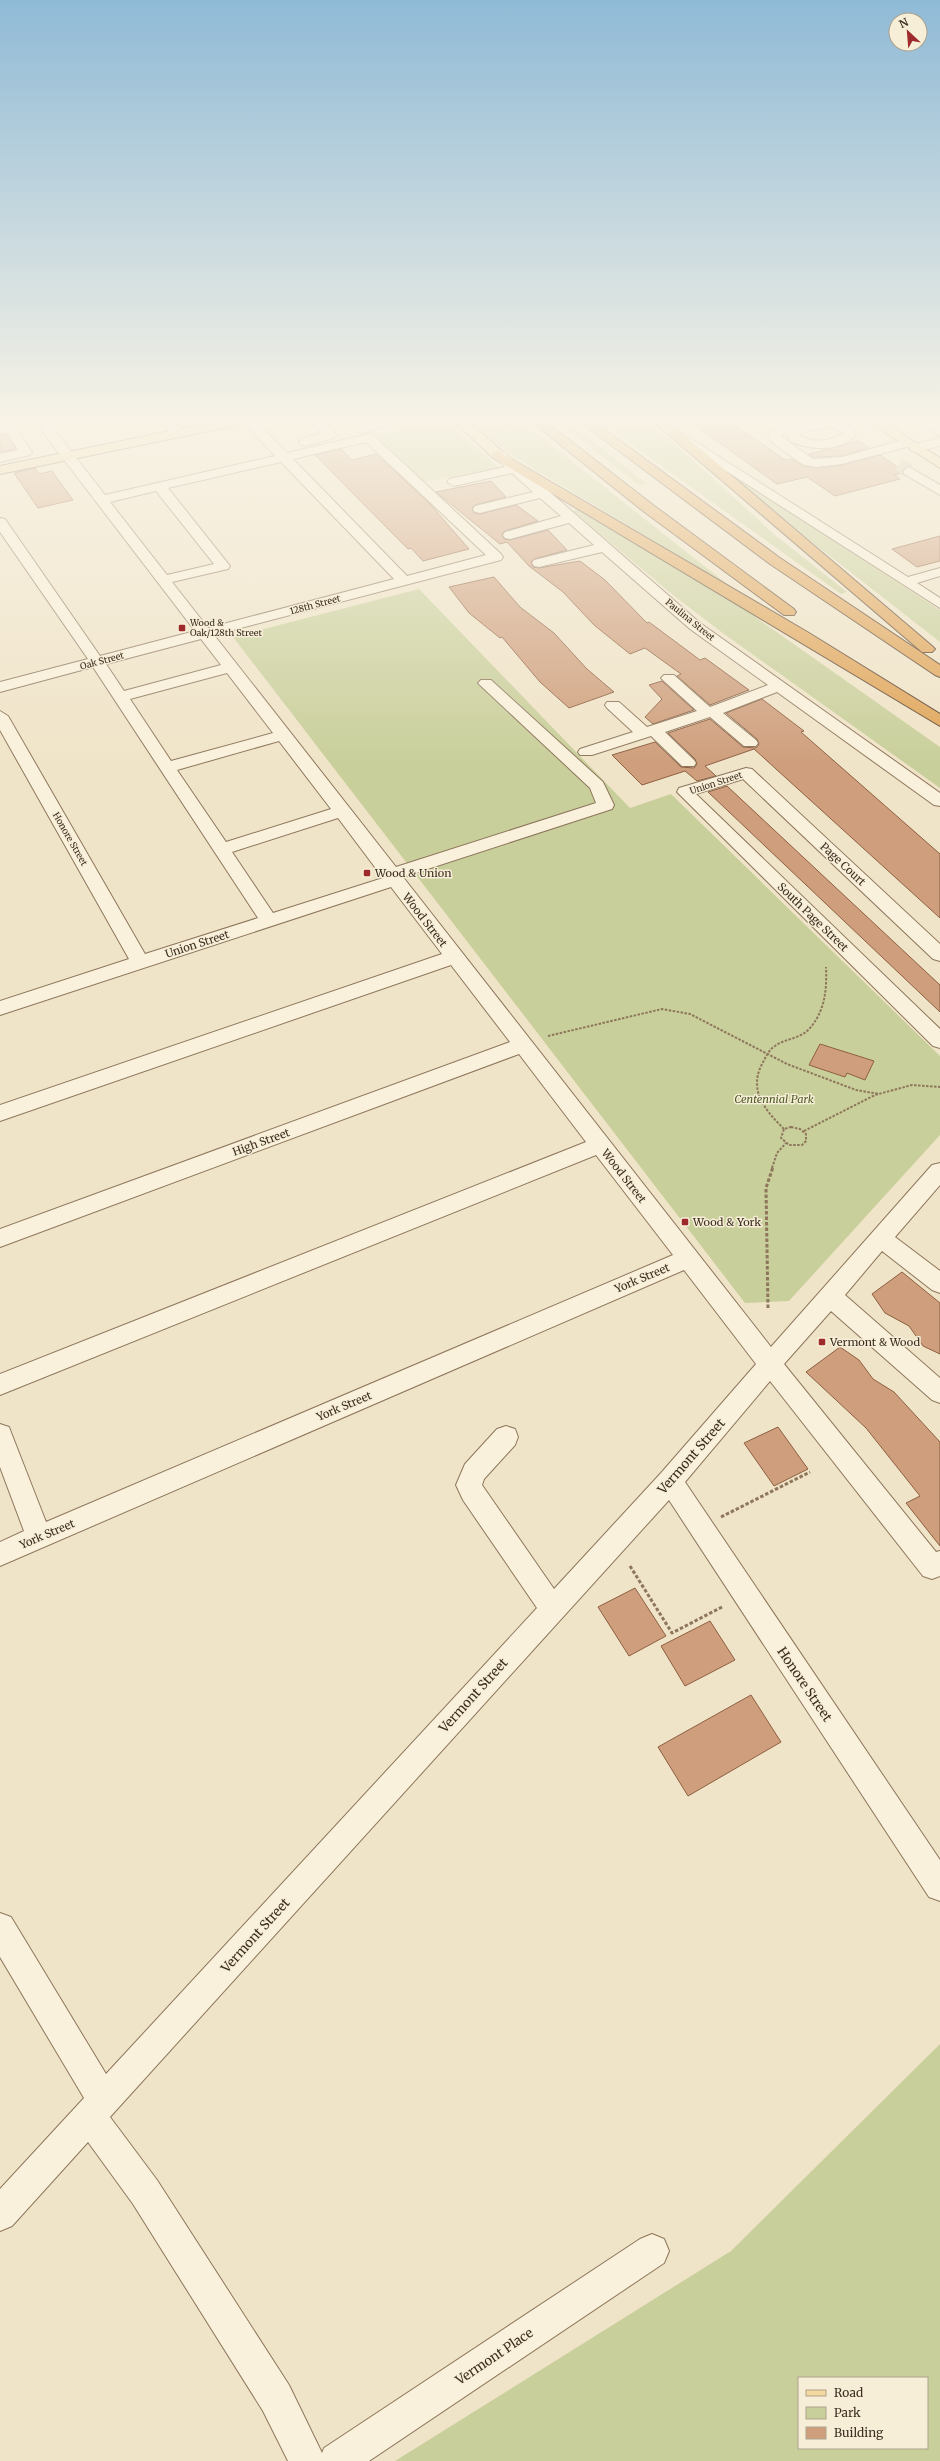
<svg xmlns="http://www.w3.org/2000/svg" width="940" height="2461" viewBox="0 0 940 2461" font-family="Merriweather,serif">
  <rect width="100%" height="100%" fill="#f0e4c8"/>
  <g fill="#c9cf9b" fill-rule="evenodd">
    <path d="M467,418H517L732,588L511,455Z"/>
    <path d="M553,418H563L647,484L639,485Z"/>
    <path d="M599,418H639L675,444L775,535L847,592L841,594L653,460Z"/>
    <path d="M443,419L500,468L423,482L374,435Z"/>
    <path d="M737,480L745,483L940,610V642L735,482Z"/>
    <path d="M576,508L744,609L940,747V788L724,634L673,595L574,512Z"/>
    <path d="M419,589L630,808L671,794L940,1056V1135L789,1301L745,1303L233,637Z"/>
    <path d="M940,2044V2461H395L731,2251ZM799,2378H927V2448H799Z"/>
  </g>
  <g fill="#cf9f7d" stroke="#8d5f41">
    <path d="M685,418H724L785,460L792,459L804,466L817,468L842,465L880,455L902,470V473L894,475L900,479L835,496L807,477L777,484Z"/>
    <path d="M6,434L16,449L0,452V435Z"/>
    <path d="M858,441L869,448L842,456L813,457L809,454Z"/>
    <path d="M341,449L352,460L376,454L429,503L469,549L423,561L411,548L408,549L315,455Z"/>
    <path d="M35,468L39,474L52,471L73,500L38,508L14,473Z"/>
    <path d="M491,481L506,497L475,505L472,508L474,513L480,514L516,505L538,521L505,531L502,534L504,539L510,540L548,530L567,550L534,559L531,562L533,567L539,568L580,561L605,580L647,623L649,622L700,660L705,658L749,690L710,705L677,676L681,674L645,648L630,654L594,625L563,592L529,566L507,542L500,544L436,492Z"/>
    <path d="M940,536V561L917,567L892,549Z"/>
    <path d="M494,577L520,607L554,633L587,669L614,692L569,708L540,682L502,637L500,638L469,613L449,587Z"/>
    <path d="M662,681L663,682L694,710L653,724L645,717L662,699L649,685Z"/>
    <path d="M762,699L804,731L801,732L940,854V918L754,749L705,766L716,776L697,781L685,771L642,785L612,755L655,742L681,767L694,768L697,764L695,759L668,733L710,719L743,747L756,748L759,744L757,739L726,713Z"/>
    <path d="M727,786L940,985V1012L708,792Z"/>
    <path d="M820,1044L874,1061L865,1080L847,1073L845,1077L809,1065Z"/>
    <path d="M902,1272L940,1303V1354L923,1346L909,1326L885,1313L872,1294Z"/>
    <path d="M840,1347L859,1360L873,1379L894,1392L940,1442V1546L906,1503L920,1496L866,1428L806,1372Z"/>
    <path d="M778,1427L808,1469L774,1486L744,1443Z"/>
    <path d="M635,1588L666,1636L629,1656L598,1607Z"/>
    <path d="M710,1621L735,1660L685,1686L661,1646Z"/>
    <path d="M751,1695L781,1742L688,1796L658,1747Z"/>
  </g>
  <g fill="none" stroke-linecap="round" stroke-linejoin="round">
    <path stroke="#ccc0a6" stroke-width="14" stroke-dasharray="14 7" stroke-linecap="butt" d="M899,464L909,471"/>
    <g stroke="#8d765c" stroke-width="2">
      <g id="minor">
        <path d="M32,418H45L105,495L275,456L240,418H253L287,453L369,434L373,435L501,554L503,557L501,560L214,635L396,867L596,803L590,788L481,686L478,683L481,680H491L603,782L614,805L612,809L403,877L771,1347L932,1165L940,1163V1185L895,1237L940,1271V1293L932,1290L882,1251L845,1295L940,1378V1403L932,1400L831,1311L784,1364L936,1552L940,1551V1576L932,1579L923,1576L770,1381L685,1482L940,1860V1901L929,1897L669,1500L110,2117L157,2180L289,2385L322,2453L324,2448L640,2239L652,2234L664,2239L669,2251L664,2263L369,2461H288L263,2411L133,2204L88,2142L12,2226L0,2231V2189L84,2098L0,1957V1913L11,1917L106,2074L537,1608L463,1500L456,1485L465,1464L497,1429L506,1426L515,1429L518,1437L515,1445L484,1479L482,1485L554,1589L661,1473L756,1364L684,1270L0,1566V1542L24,1531L0,1467V1424L9,1427L12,1435L46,1522L673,1255L596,1155L0,1395V1374L586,1142L519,1054L0,1247V1229L510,1042L451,965L0,1121V1105L442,954L391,887L0,1015V1001L129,959L0,730V711L8,716L145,954L258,918L93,667L0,692V682L88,659L0,532V518L5,519L100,656L195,631ZM366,442L486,555L407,576L293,459ZM281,462L394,579L208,628L172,582L228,569L230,566L168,488ZM156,491L214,564L167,575L110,502ZM201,639L221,665L124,691L106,664ZM227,673L273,733L171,761L130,699ZM279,741L331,809L226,842L177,770ZM338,818L383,878L273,913L232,852Z"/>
        <path d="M158,418H171L184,433L178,437L174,436Z"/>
        <path d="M199,418H212L218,426L216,429H208Z"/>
        <path d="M309,418H322L336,435L334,438L305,446L301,445L299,442L301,439L322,433Z"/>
        <path d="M345,418H359L365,425L389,418H411L363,433L359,432Z"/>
        <path d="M783,418H798L805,424C824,420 844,416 856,434C843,453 808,450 790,441L787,434L781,436L813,459L842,457L906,439L910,440L911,445L940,438V446L915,452L911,451L910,446L842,464L817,467L804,465L796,460L772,442L768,434L770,431L790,424ZM822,428H834L843,433C830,442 814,443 800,436L803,432Z"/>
        <path d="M940,419V436L924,426L926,423Z"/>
        <path d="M10,424L14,425L32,452L30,455L0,462V454L18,450L7,432L0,434V426Z"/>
        <path d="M677,430L908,577L940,568V576L917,583L940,598V608L673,437L671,434L673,431Z"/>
        <path d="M499,451L504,452L700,623L940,793V806L934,805L777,692L723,713L756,740L758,743L756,746H744L710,717L665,732L694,760L696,763L694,766H682L651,736L592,755H580L578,752L580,749L633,732L607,708L605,705L607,702H619L647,727L697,711L664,681L661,678L664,675H674L710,707L768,685L690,629L602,552L539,567L534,566L532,563L534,560L594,545L569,523L510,539L505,538L503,535L505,532L561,516L540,498L480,513L475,512L473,509L475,506L533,492L512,473L454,486L447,482L449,479L505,467L493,455Z"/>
        <path d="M909,467L940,485V495L904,474L903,471Z"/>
        <path d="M746,768L752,769L940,944V961L933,959L743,779L696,794L940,1029V1048L933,1046L677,792L679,788Z"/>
      </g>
    </g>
    <g stroke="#5b4430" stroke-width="2">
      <g id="major">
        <path d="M233,418H259L253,422L0,474V466Z"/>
        <path d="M451,418H465L503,452L504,455L503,458H493Z"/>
        <path d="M649,418H663L680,433L674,437L670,436Z"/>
        <path d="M862,418H877L940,458V468Z"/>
      </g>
    </g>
    <g stroke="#5b4430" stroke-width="2">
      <g id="highway">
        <path d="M527,418H541L653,505L794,609L796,612L794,615H784L643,511Z"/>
        <path d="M575,418H589L780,558L940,665V677L935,675L770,564Z"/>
        <path d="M674,429L678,430L932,646L935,649L932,652H922L670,436L668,433Z"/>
        <path d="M498,451L809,633L940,714V726L493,458L492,455L493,452Z"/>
      </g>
    </g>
    <g stroke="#8d765c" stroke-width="2" stroke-dasharray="2.5 1.5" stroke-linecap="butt">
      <path d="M548,1036L662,1009L690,1014L787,1064L856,1090L879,1094"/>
      <path d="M791,1127L800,1129L806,1134V1141L802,1145H789L781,1138L784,1129Z"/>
      <path d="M784,1129C766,1111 749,1092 761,1066C765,1059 768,1050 775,1046C786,1038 801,1039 810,1028C825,1011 827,989 826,967"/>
      <path d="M804,1131L875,1095L912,1085L940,1087"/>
      <path d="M772,1168L777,1153L786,1143"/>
    </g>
    <g stroke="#8d765c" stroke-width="3" stroke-dasharray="3.5 2" stroke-linecap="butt">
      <path d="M768,1308L766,1188L773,1167"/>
      <path d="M721,1517L810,1472"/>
      <path d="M630,1566L672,1633L722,1607"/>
    </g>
    <use href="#minor" fill="#faf1dc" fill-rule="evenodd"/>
    <use href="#major" fill="#f3d9a0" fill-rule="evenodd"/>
    <use href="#highway" fill="#e0a458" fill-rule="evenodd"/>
  </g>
  <linearGradient id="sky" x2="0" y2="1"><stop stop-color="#8fbad6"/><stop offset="0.55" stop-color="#f8f3e6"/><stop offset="1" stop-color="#f8f3e6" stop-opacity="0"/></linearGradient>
  <rect width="940" height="763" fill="url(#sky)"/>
  <g fill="#9e2a2b" stroke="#f7eed8" stroke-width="1.5">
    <rect x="178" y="624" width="8" height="8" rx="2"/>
    <rect x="363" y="869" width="8" height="8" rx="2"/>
    <rect x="681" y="1218" width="8" height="8" rx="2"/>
    <rect x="818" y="1338" width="8" height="8" rx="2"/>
  </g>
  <g text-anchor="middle" stroke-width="3" stroke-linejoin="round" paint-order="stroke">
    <g font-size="9" fill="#3d2e20" stroke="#f7eed8">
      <text transform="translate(315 605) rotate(-15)" y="3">128th Street</text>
      <text transform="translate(690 620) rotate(39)" y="3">Paulina Street</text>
      <text transform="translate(102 661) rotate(-15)" y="3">Oak Street</text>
      <text transform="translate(716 783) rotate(-18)" y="3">Union Street</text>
      <text transform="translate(70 839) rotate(60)" y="3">Honore Street</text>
    </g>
    <g font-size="9" fill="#3d2e20" stroke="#f7eed8" text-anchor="start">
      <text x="190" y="626">Wood &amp;<tspan x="190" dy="10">Oak/128th Street</tspan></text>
    </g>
    <g font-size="11" fill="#3d2e20" stroke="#f7eed8">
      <text transform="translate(843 864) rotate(43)" y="4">Page Court</text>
      <text transform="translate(813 917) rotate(44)" y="4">South Page Street</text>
      <text transform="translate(425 920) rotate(52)" y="4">Wood Street</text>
      <text transform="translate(197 944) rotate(-18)" y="4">Union Street</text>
      <text transform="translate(261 1142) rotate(-20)" y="4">High Street</text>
      <text transform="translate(624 1176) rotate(52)" y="4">Wood Street</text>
      <text transform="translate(642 1278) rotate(-23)" y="4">York Street</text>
      <text transform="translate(344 1406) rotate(-23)" y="4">York Street</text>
      <text transform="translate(47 1534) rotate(-23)" y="4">York Street</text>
    </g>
    <g font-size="11" fill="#3d2e20" stroke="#f7eed8" text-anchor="start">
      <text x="375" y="877">Wood &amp; Union</text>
      <text x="693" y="1226">Wood &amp; York</text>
      <text x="830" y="1346">Vermont &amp; Wood</text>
    </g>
    <g font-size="11" font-style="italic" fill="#4d5a26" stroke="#f7eed8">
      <text x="774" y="1103">Centennial Park</text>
    </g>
    <g font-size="13" fill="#3d2e20" stroke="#f7eed8">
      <text transform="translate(691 1456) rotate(-49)" y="5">Vermont Street</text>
      <text transform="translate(805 1684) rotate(56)" y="5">Honore Street</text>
      <text transform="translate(473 1695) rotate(-48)" y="5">Vermont Street</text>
      <text transform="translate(255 1935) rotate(-48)" y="5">Vermont Street</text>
      <text transform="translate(494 2356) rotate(-34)" y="5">Vermont Place</text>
    </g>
  </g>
  <rect x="798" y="2377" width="130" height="72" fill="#f7eed8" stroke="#ada18e"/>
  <rect x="806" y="2390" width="20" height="6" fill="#f3d9a0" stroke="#ada18e"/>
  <text x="834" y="2397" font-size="12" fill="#3d2e20">Road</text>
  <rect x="806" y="2407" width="20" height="12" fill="#c9cf9b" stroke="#ada18e"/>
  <text x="834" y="2417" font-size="12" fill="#3d2e20">Park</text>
  <rect x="806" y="2427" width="20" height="12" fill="#cf9f7d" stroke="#ada18e"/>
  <text x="834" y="2437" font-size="12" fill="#3d2e20">Building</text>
  <g transform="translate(908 32) rotate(334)"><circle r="19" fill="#f7eed8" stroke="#ada18e"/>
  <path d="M0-3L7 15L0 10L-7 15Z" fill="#9e2a2b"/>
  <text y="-6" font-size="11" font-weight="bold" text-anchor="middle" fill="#3d2e20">N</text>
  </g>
</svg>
